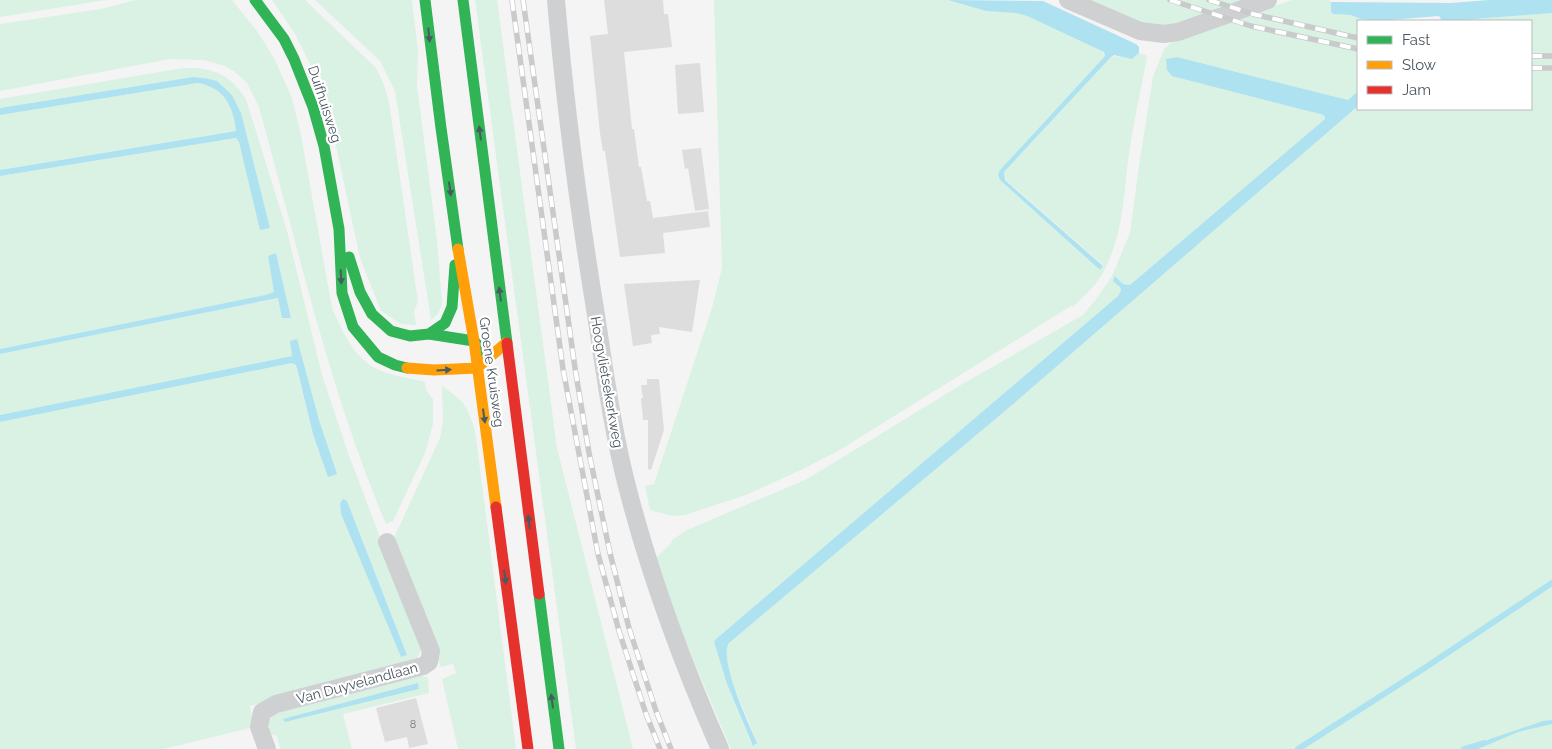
<svg xmlns="http://www.w3.org/2000/svg" width="1552" height="749" viewBox="0 0 1552 749" font-family="Raleway,sans-serif">
<style>
.green{fill:#d9f2e3;fill-rule:evenodd}
.water{fill:#aee2f0}
.lines{fill:none;stroke-linecap:round;stroke-linejoin:round}
.stream{stroke:#aee2f0;stroke-width:6}
.building{fill:#ddddde}
.street{stroke:#ced0d2;stroke-width:18}
.fast{stroke:#30b455;stroke-width:11}
.slow{stroke:#ff9f0a;stroke-width:11}
.jam{stroke:#e5322d;stroke-width:11}
.rail-casing{stroke:#c9cacc;stroke-width:5.5}
.rail{stroke:#fff;stroke-width:4;stroke-dasharray:11;stroke-linecap:butt}
.oneway{fill:#495b60}
.labels{text-anchor:middle;stroke-width:4.5;stroke-linejoin:round;paint-order:stroke}
.number-label{font-size:11px;fill:#707881}
.street-label{font-size:14px;fill:#4a5661;stroke:#fff}
</style>
<rect width="100%" height="100%" fill="#f4f4f4"/>
<path class="green" d="M0,0H106L0,17Z
M136,0H232L257,31L274,58L292,98L301,135L332,308C343,332 353,358 379,370C392,376 410,378 425,382L426,390L433,399V424L425,453L393,521L386,524C329,390 298,247 259,107L247,83L234,71L225,66L204,60L170,59L0,91V24L101,9Z
M272,0H305L376,68L384,85L389,102L418,302L414,311L416,325L401,324L381,311L360,258L332,127L316,76L294,32Z
M315,0H412L418,51L417,86L437,240L442,304L438,314L431,320L395,91L380,61Z
M475,0H497L557,448L633,749H576Z
M714,0H948L986,11L1016,13L1027,16L1102,51L1105,56L1000,170L998,177L1000,180L1100,270L1103,265L1005,179L1004,172L1111,57C1121,54 1130,63 1139,53L1146,55L1147,58C1140,92 1133,126 1128,160C1124,196 1122,236 1105,269C1098,284 1084,296 1073,307L1071,306L838,451L803,469L746,495L685,515L672,516L650,510L645,486L654,484L712,308L722,268Z
M1085,0H1246C1227,7 1201,20 1181,25C1148,32 1115,12 1085,0Z
M1292,0H1329L1331,2V12L1333,14L1351,15L1361,19L1377,21H1358V91L1348,100L1177,57L1166,59L1167,70L1324,115L1325,119L1130,285L1123,284L1116,276L1121,291L1118,296L716,639L714,642L727,684L752,745H756C753,721 716,663 729,643L1012,405L1358,106V109H1531V21H1458L1462,20L1552,13V749H731L689,650L657,568L656,558L672,542V540L687,530L807,479L964,383L1083,315L1097,298L1112,276L1130,233L1140,159L1153,77L1164,49L1171,43Z
M183,68C213,67 230,74 246,99L287,231L322,375L348,453L422,648L417,659L411,663L250,706L254,727L164,749H0V422L292,363L295,364L313,434L329,476L336,474L319,420L292,356L0,415V354L279,298L291,318L276,253L268,256L275,292L265,295L0,349V176L236,138L239,142L243,159L232,95L204,78L193,77L0,108V99ZM347,501L407,655L401,657L341,514L340,503Z
M198,83C227,88 232,105 236,131L0,170V115Z
M442,386C464,401 467,405 475,430L516,749H458L442,679L456,673L453,664L441,667L393,540L440,438L443,421Z
M416,674L428,678L429,693L343,714L352,749H280L277,736L269,733V721L273,714ZM418,684L419,689L284,722Z"/>
<path class="water" d="M948,0L1043,1L1136,44L1139,47V53L1132,59L1114,55L1111,57L1004,172L1005,180L1103,266L1100,270L1000,180L998,175L1000,170L1105,56L1104,52L1027,16L1016,13L986,11Z
M1489,0H1552V13L1462,20L1458,21H1439L1441,19L1439,16L1377,21L1361,19L1351,15L1333,14L1331,12V2L1451,3Z
M1177,57L1348,100L1358,91V106L1012,405L729,643C718,659 749,724 757,743L753,746L727,684L714,642L716,639L1118,296L1121,291L1120,287L1113,281L1115,276L1123,284L1130,285L1325,119L1324,115L1172,76L1167,70L1166,59Z
M193,77L204,78L217,81L232,95L241,113L270,228L260,230L239,142L236,138L0,176V170L236,131C233,106 225,88 198,83L0,115V108Z
M276,253L291,318H282L278,298L0,354V349L265,295L274,292L268,256Z
M297,339L319,420L337,474L328,477L313,434L296,365L292,363L0,422V415L292,356L290,341Z
M343,499L347,501L407,655L401,657L341,514L340,503Z
M418,683L419,689L285,722L283,719Z
M1552,720V724L1518,732L1478,749H1468L1490,739L1543,721Z"/>
<g class="lines">
<path class="stream" d="M1298,749L1423,669L1552,583
M1464,749L1484,743"/>
</g>
<path class="building" d="M604,0H663L664,14H668L672,47L624,52L632,129H634L639,167H641L647,201H650L653,218L708,211L710,227L663,233L665,253L620,257L605,151H603L600,133L590,36L608,34Z
M700,63L704,112L678,114L675,65Z
M701,148L709,209L695,211L688,168L685,169L682,150Z
M700,280L692,332L659,327L660,334L651,335L652,343L633,346L624,284Z
M647,379H659L664,430L651,470L648,469V420H643L641,398H643L641,385H647Z
M416,698L428,744L409,748L407,737L385,742L376,708Z"/>
<g class="lines">
<path class="street" d="M556,0C565,105 579,211 596,315C605,374 613,433 628,490C651,579 683,665 720,749
M1068,0L1140,31L1164,34L1178,32L1268,0
M267,749L259,727L262,712L276,704L423,666L429,662L431,651L387,542"/>
<path class="fast" d="M255,0L284,39L294,59L313,107L324,146L339,229L342,293L353,327L378,357L395,365L407,368
M425,0L441,128L458,249
M463,0L507,343
M349,257L360,292L372,314L391,331L410,336L429,334L474,341L487,355
M429,334L445,323L452,307L455,265
M539,594L559,749"/>
<path class="slow" d="M458,249L474,341L496,507
M407,368L434,370L477,368L506,343"/>
<path class="jam" d="M507,343L539,594
M496,507L528,749"/>
<defs>
<path id="rail" d="M512,0L563,369L598,554L619,631L646,714L660,749
M523,0L575,368L589,453L610,553L629,628L656,711L671,749
M1170,0L1251,26L1358,49
M1209,0L1253,14L1358,38
M1531,56H1552
M1531,68H1552"/>
</defs>
<use href="#rail" class="rail-casing"/>
<use href="#rail" class="rail"/>
</g>
<defs><path id="oneway-solid" d="M-6-.8H1V-3.2L6.5 0L1 3.2V.8H-6Z" transform="scale(1.25)"/></defs>
<g class="oneway">
<use href="#oneway-solid" transform="translate(429 35) rotate(84)"/>
<use href="#oneway-solid" transform="translate(480 133) rotate(-97)"/>
<use href="#oneway-solid" transform="translate(450 189) rotate(82)"/>
<use href="#oneway-solid" transform="translate(341 277) rotate(87)"/>
<use href="#oneway-solid" transform="translate(500 294) rotate(-97)"/>
<use href="#oneway-solid" transform="translate(444 370) rotate(-3)"/>
<use href="#oneway-solid" transform="translate(484 416) rotate(82)"/>
<use href="#oneway-solid" transform="translate(529 522) rotate(-97)"/>
<use href="#oneway-solid" transform="translate(505 577) rotate(82)"/>
<use href="#oneway-solid" transform="translate(552 701) rotate(-98)"/>
</g>
<g class="labels">
<g class="number-label">
<text x="413" y="728">8</text>
</g>
<g class="street-label">
<text transform="translate(325 104) rotate(72)" y="5">Duifhuisweg</text>
<text transform="translate(492 372) rotate(82)" y="5">Groene Kruisweg</text>
<text transform="translate(607 382) rotate(80)" y="5">Hoogvlietsekerkweg</text>
<text transform="translate(357 683) rotate(-15)" y="5">Van Duyvelandlaan</text>
</g>
</g>
<rect x="1357" y="20" width="175" height="90" fill="#ffffff" stroke="#b7bbc0"/>
<rect x="1367" y="36" width="25" height="8" fill="#30b455" stroke="#b7bbc0"/>
<text x="1402" y="45" font-size="15" fill="#4a5661">Fast</text>
<rect x="1367" y="61" width="25" height="8" fill="#ff9f0a" stroke="#b7bbc0"/>
<text x="1402" y="70" font-size="15" fill="#4a5661">Slow</text>
<rect x="1367" y="86" width="25" height="8" fill="#e5322d" stroke="#b7bbc0"/>
<text x="1402" y="95" font-size="15" fill="#4a5661">Jam</text>
</svg>
